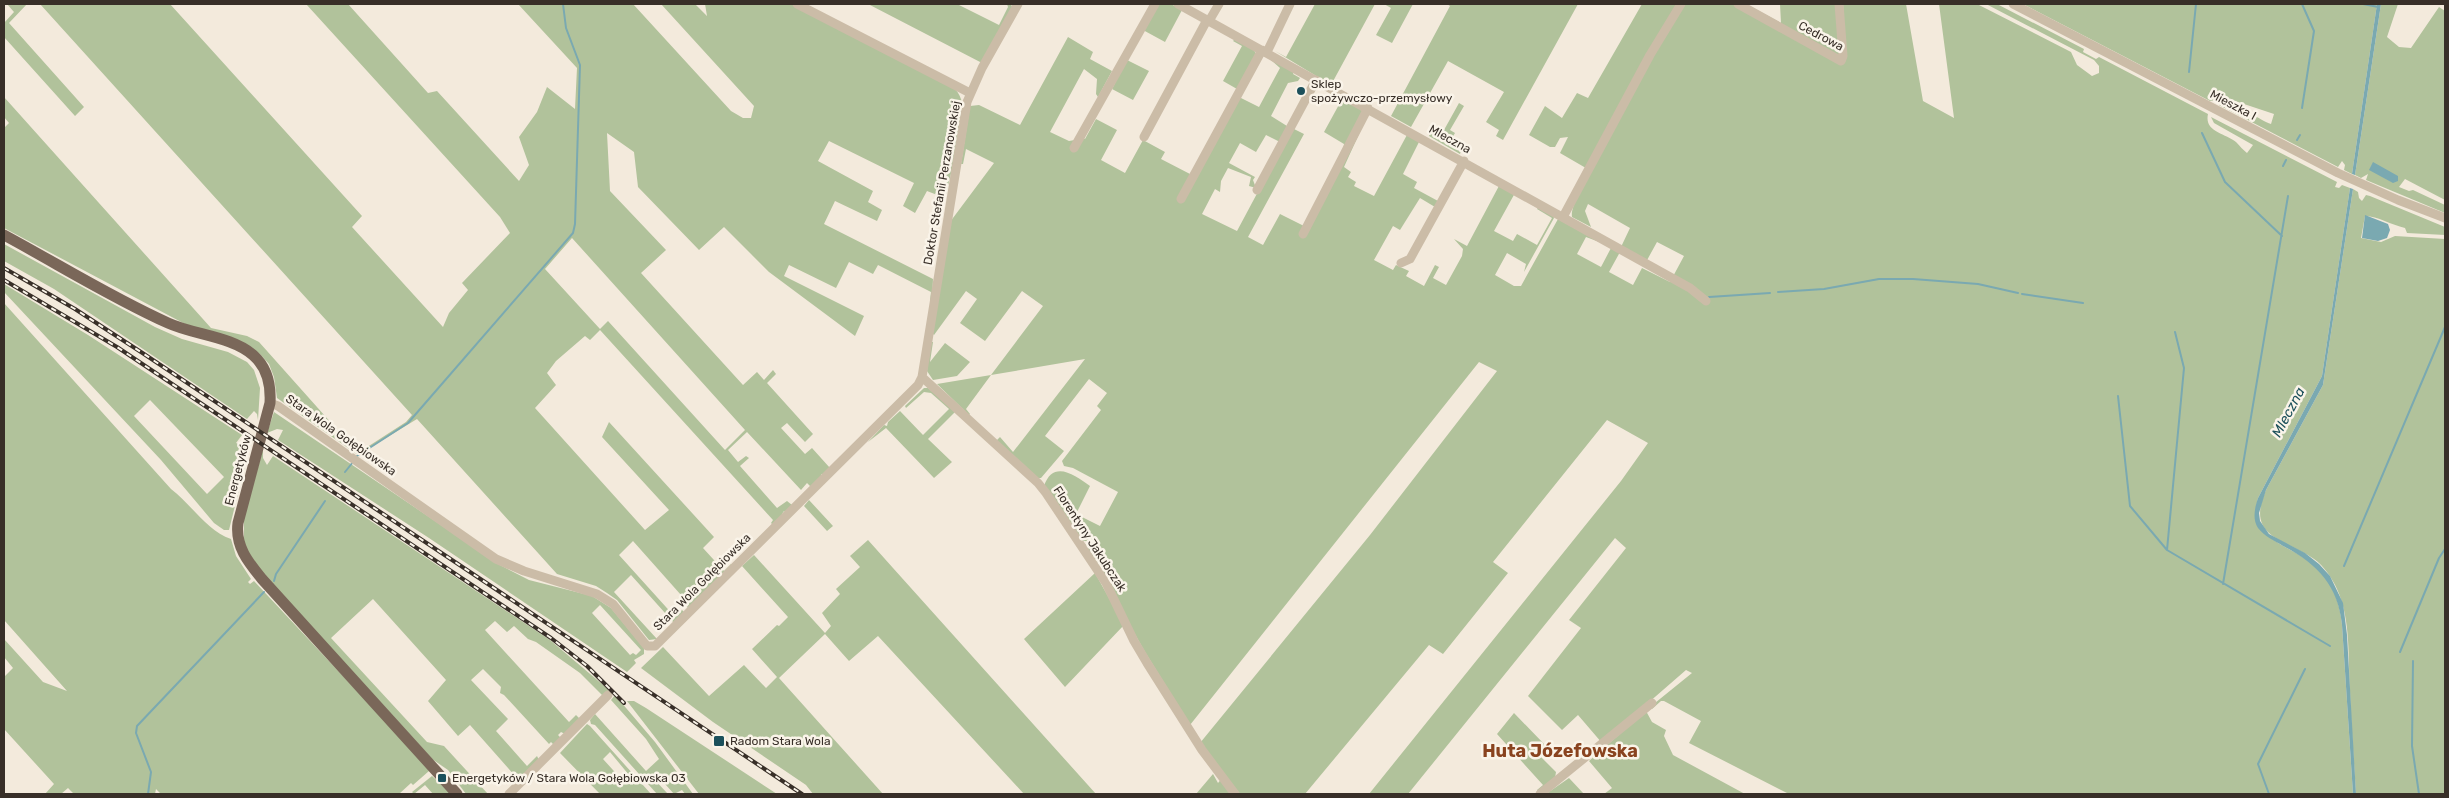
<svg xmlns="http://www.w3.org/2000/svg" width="2449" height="798" viewBox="0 0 2449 798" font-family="Rubik,sans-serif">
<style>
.green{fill:#b1c29b;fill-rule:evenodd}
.water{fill:#7aa9b1}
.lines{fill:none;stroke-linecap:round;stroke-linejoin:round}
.stream{stroke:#7aa9b1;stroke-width:2}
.minor{stroke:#cbbca7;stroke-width:9}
.major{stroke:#7a6759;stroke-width:11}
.rail-casing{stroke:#382f28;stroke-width:4}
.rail{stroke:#faf4e9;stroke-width:2;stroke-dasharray:5.5;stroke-linecap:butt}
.poi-dot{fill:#1c505b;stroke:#faf4e9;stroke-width:2}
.labels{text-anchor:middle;stroke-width:5;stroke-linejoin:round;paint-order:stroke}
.street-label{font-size:12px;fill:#382f28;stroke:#faf4e9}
.poi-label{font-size:12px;fill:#382f28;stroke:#faf4e9;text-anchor:start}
.water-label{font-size:14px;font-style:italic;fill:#1c505b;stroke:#faf4e9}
.district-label{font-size:18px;font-weight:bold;fill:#89431f;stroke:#faf4e9}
</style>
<rect width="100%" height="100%" fill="#f3eadc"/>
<path class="green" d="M7,4H27L9,23L84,107L75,116L4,37V23L14,12Z
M40,4H170L362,216L352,227L443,327L449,313L468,290L462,283L510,233L500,217L306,4H348L428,93L437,91L519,181L529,165L519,137L537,112L547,87L575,109L577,68L518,4H633L731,111L743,118H751L754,106L661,4H695L707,16L705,4H793L955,89C959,93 961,98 962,103C963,127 951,174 945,198L927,191L915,213L903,206L914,183L829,141L818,161L873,191L868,202L882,210L877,221L835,201L824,224L933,279L932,301H930L931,292L878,265L873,274L849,262L836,288L789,265L784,276L864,316L855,336L769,272L724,227L699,250L638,187L634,152L607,133L610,191L666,250L641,273L743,385L757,372L764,380L773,370L776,374L767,383L813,434L805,442L787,423L781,428L805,454L812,448L830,468L823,475L821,474V477L811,487L807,483L801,490L747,432L728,450L738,462L746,456L749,458L740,466L777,508L787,501L792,505L786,512L784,511L782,514L783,515L773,525L771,523L773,520L600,330L590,340L585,336L556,361L547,373L556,385L535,408L645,530L669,510L602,437L609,422L714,537L703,548L724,571L731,564L733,566L689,609L687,607L689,604L633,541L619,555L675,617L682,610L685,613L674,623L631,575L614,592L657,639L649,640L617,600L607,593L596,586L557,574L417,419L358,455L277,398L274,377L269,364L260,354L185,324L4,228V128L9,123L4,117V97L211,328L247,336L259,342L358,453L406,422L412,415ZM572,238L745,430L725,450L608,321L600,329L545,269Z
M868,4H957L999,25L1008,7L1007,4H1011L1012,7L982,63Z
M1159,4H1171L1182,10L1165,42L1143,30Z
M1315,4H1375L1331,85L1275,51L1286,57Z
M1384,4H1413L1392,43L1376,35L1391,8Z
M1447,4H1578L1503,140L1496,136L1499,130L1486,122L1504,92L1448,61L1411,127L1391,116L1450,6Z
M1642,4H1746L1781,23L1780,4H1836L1844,63L1846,60L1843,4H1906L1923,101L1954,118L1939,4H1977L2071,52L2077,65L2092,76L2099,73V66L2094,60L1986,4H1997L2084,49L2083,52L2096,59L2099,57L2208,114C2204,132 2225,133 2236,142C2240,146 2243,150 2247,153L2253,145L2214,123L2211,117L2337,182L2335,187L2339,188L2342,185L2350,188L2322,376L2258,498C2247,541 2292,544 2316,567C2333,583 2340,603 2342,625L2353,794H1789L1689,743L1701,721L1664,701H1661L1652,709L1650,707L1692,673L1686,670L1602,743L1578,715L1562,730L1528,696L1581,628L1569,620L1626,548L1615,538L1408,794H1369L1621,481L1648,443L1607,420L1493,562L1508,573L1443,654L1429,645L1305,794H1240L1237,790L1233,794H1196L1213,774L1218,783L1224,776L1200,743L1370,535L1497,371L1479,362L1190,725L1145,652L1085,546L1087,541H1081L1044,486C1053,459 1075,475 1090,486L1076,514L1100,526L1118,492L1073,468L1064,466L1062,461L1101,410L1097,406L1107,393L1089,379L1045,436L1064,451L1041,478H1038L996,441L1000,437L1013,452L1085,359L991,375L966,409L970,414L969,415L937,384L991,375L1043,306L1022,291L985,341L960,323L977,299L966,291L934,335L932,333L950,222L994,163L966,149L963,164H961L970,106L979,105L1020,125L1068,37L1093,52L1090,59L1112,71L1098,97L1096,94L1097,79L1084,69L1050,132L1069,141L1075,140L1078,135L1085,139L1096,119L1117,130L1101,160L1125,173L1143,140L1165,152L1161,159L1190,174L1239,97L1259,107L1280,68L1271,60L1294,71L1293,74L1300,78L1298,81L1288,83L1271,116L1287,126L1280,142L1266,135L1256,152L1240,143L1229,163L1255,177L1253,180L1256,188L1249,186L1251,177L1228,168L1221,181L1220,192L1215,189L1202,214L1237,231L1292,128L1304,134L1248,237L1263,245L1280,214L1304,226L1343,154L1344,144L1324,132L1341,101L1330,94L1333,93L1368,114L1344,167L1351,172L1348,177L1356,182L1354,186L1374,196L1408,133L1420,140L1403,174L1417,182L1414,188L1438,201L1435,207L1420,198L1400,230L1393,226L1374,260L1393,270L1396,265L1409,271L1406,276L1424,286L1435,265L1439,267L1433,278L1446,285L1462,256L1463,249L1454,239L1467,246L1500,184L1515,193L1494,231L1513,241L1517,234L1537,245L1552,218L1537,209L1539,206L1553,215L1554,218L1524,272L1526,264L1507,253L1495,275L1514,286H1521L1558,219L1602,243L1586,237L1577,254L1601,267L1611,248L1620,252L1609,272L1633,285L1642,268L1670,282L1684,256L1657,242L1646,262L1621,247L1630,228L1588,204L1585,211L1591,227L1572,217C1570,207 1585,182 1591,171L1560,153L1568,137L1560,138L1555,147H1550L1529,135L1545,106L1562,118L1577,93L1588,98Z
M2023,4H2377L2352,174L2344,170L2345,165L2342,161L2338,167L2219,105C2231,98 2259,120 2271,124L2274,114L2226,98L2210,101Z
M2381,4H2398L2387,37L2399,47L2411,48L2439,7L2445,11V200L2405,179L2399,187L2409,191L2413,190L2445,205V213L2366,180L2368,174L2361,178L2355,175Z
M1235,39L1254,50L1256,54L1237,89L1223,81L1242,46L1233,41Z
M1127,60L1149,71L1133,100L1112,89Z
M1459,103L1464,106L1450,130L1455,133L1449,143L1461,151L1460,154L1429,136L1434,125L1444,130Z
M2353,189L2358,192L2359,198L2362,201L2366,195L2370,196L2445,227V235L2407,233L2405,228C2391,225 2378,216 2365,216L2361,238L2381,242L2395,236L2445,239V794H2356C2354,760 2351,726 2350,691C2348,659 2351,619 2337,589C2332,578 2324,566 2314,559C2284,538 2245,538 2266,490L2323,385Z
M4,244L155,327L182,339L228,352L247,362L254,370L260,388L258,420L257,414L254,411L247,419L54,289L4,261Z
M4,284L88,335L242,435L236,443L246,447L251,441L229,530H224L214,523L161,460L4,292ZM150,400L224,477L207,494L134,416Z
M4,303L171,489C192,505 207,531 231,539L236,556L251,579L248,582L250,584L254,581L428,767L429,771L413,785L411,783L399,794H161L156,789L155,794H74L68,788L61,794H45L54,784L4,729V677L13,668L4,657V639L43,682L67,691L4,620Z
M930,342H933L930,362L945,343L970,362L957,376L933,380L927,371Z
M924,388H928L956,411L928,439L952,462L934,478L886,428L868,442L884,425L887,426L888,422L900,411L923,435L949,409L931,393L924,392L906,408L905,406Z
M274,412L500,565L529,580L592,596L611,608L644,648V654L634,660L636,663L627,672L429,538L278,440L283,430L277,429L267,433ZM600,605L641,650L636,655L633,653L630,655L592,613Z
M263,449V458L267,465L273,456L550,640L609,690L603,696L580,673L536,642L528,639L514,626L507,632L495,621L485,630L569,722L576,715L580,719L565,734L561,732L558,735L561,738L554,745L551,742L549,744L504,695L500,693L501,687L483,669L471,680L508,719L496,731L527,766L537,756L539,760L521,778L516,777L470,725L458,736L428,701L446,680L373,599L331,638L427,742L444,746L488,794H466L448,770L432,759L253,563L244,546V518Z
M809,500L833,526L827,531L804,506Z
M868,540L893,568L1096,794H1024L878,636L849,661L825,634L779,678L883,794H813L806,785L713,722L641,668L663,647L709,696L744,665L766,688L777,677L752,649L777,625L779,626L788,617L742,566L754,555L825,633L831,626L822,613L840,594L836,589L860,567L850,556Z
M1095,573L1124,625L1065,687L1024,639Z
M615,695L655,742L693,794H685L682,790L674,794L657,775L653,778L668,794H657L595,725L591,724L590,720L595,714L646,771L659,759L646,739L611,700Z
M627,701H634L646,708L777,794H699Z
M1646,711L1652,722L1666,730L1664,736L1673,755L1745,794H1604L1612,788L1589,761Z
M1514,713L1546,746L1537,753L1556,772L1555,778L1538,792L1537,790L1543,785L1497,734Z
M587,724L590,726L651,794H600L560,753ZM610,752L629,775L623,781L603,759Z
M432,776L452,794H433L425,785L414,794L412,792Z
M1569,778L1584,794H1546Z"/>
<path class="water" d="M2377,4H2381L2355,175L2352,174Z
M2373,162L2398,176V181L2393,183L2369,170Z
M2350,188L2353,189L2323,385L2266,490L2259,513L2260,521L2269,534L2305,553L2319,564L2330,576L2343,603L2347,635L2356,794H2353L2342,625C2338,585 2317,564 2283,546C2275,541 2264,536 2258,528C2252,519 2255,507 2258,498L2322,376Z
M2365,215L2388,224L2390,230L2387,238L2378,241L2362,238Z"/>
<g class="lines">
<path class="stream" d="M2302,4L2314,31L2302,108
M2363,4L2378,7
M2189,72L2196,4
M2202,133L2225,182L2282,236
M2297,140L2300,135
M2283,166L2286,160
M1778,292L1824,289L1879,279H1913L1978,284L2018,293
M2022,294L2083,303
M1709,297L1770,293
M2118,396L2130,506L2167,550L2330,646
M357,456L408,423L573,233L575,224L580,65L566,28L563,4
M345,472L353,462
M2167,550L2184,368L2175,332
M2344,566L2445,327
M274,581L276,574L325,501
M2223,584L2288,196
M2400,652L2439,558L2445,549
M2413,661L2412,746L2419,794
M148,794L151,772L136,733L137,726L264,592
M2269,794L2258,764L2305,669"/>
<path class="minor" d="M797,4L970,93
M1178,4L1690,288L1706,301
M1738,4L1841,61L1843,56L1839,4
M2013,4L2338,173L2398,200L2445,218
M1209,21L1219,4
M1267,52L1290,4
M1144,137L1207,20
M1074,148L1155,4
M1257,190L1316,80
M1181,199L1262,50
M1563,217L1650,55L1681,4
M1303,234L1368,108
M1401,263L1410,259L1464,161
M922,377L1038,483L1046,493L1106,583L1134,641L1147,663L1202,750L1235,794
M270,403L278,406L496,559L524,571L597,594L613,604L647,646H655L918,385L922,377L967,102L982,68L1018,4
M509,794L608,695
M1540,794L1652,703"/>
<path class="major" d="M4,235C58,264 112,298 168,323C194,335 231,336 253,355C268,368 271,385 270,403L238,523C235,546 248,562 262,579L457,794"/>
<defs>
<path id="rail" d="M4,268L75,309L144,354L802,794
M4,280L117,347L551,638L587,666L624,703"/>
</defs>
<use href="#rail" class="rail-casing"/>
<use href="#rail" class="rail"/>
</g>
<g class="poi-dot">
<circle cx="1301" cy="91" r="5"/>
<rect x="713" y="735" width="12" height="12" rx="2.5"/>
<rect x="437" y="773" width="10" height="10" rx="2.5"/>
</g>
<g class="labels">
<g class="street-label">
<text transform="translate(1821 36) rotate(28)" y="4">Cedrowa</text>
<text transform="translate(2233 105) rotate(28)" y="4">Mieszka I</text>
<text transform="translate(1450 139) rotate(29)" y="4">Mleczna</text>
<text transform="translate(942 183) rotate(-80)" y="4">Doktor Stefanii Perzanowskiej</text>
<text transform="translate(341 435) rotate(35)" y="4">Stara Wola Gołębiowska</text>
<text transform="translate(238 470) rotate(-75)" y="4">Energetyków</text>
<text transform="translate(1090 539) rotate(57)" y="4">Florentyny Jakubczak</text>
<text transform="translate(702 582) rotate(-45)" y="4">Stara Wola Gołębiowska</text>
</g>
<g class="poi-label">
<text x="1311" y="88">Sklep<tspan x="1311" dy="14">spożywczo-przemysłowy</tspan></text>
<text x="730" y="745">Radom Stara Wola</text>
<text x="452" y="782">Energetyków / Stara Wola Gołębiowska 03</text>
</g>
<g class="water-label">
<text transform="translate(2288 412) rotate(-62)" y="5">Mleczna</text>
</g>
<g class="district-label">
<text x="1560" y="757">Huta Józefowska</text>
</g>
</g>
<rect width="2449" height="798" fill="none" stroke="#382f28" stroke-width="10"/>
</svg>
